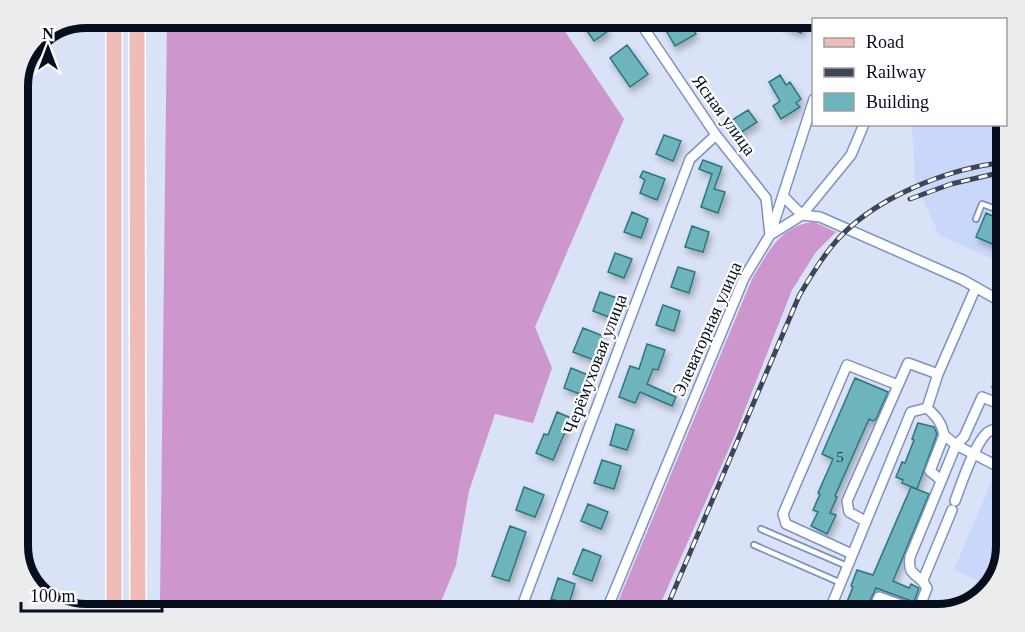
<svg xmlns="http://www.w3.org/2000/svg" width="1025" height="632" viewBox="0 0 1025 632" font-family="Georgia,serif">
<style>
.built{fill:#c9d8fa}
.forest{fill:#cd97ce}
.building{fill:#6db4bd;stroke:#2d767f;stroke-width:1.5;filter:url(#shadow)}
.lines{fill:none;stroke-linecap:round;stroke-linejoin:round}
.lane-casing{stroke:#7e92c0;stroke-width:8}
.street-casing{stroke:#7e92c0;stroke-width:12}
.primary-casing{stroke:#fff;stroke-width:18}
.lane{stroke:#fff;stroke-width:4.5}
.street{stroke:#fff;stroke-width:9}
.primary{stroke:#efbcb8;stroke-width:15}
.rail-casing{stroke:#3e4557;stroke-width:5}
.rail{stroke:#fff;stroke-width:3;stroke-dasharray:9;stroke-linecap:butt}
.labels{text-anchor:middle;stroke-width:4.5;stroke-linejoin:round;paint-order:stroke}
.number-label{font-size:15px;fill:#203846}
.street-label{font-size:18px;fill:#070e1e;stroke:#fff}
.rim{fill:none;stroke:#070e1e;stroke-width:8}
</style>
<defs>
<filter id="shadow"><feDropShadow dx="2.5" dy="4.5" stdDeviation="3" flood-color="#0004"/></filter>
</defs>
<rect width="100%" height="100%" fill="#d9e2f6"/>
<path class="built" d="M1006,77L1007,82V265L939,235L915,181L912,125L1006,124Z
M1007,444V546L998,580L992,586L954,570Z"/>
<path class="forest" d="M167,18H556L624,119L535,327L552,368L533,423L495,414L469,491L456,565L436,614H175L160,604Z
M814,222L836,232L816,252L792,290L735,435L656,614H613L752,279C768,253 780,225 814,222Z"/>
<path class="building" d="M593,18H599L608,31L594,41L583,25Z
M676,18H687L696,34L675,46L663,25Z
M788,18H808L801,33L784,26Z
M627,45L648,74L630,87L610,58Z
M780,75L786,85L790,82L801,99L796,103L800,107L781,119L773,106L780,101L769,82Z
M748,110L757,122L737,135L729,122Z
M664,135L681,141L673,161L656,154Z
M703,160L722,167L714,189L725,192L718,213L701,207L712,174L699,169Z
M643,171L665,179L657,200L640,193L645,180L640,177Z
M632,212L648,219L641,238L624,232Z
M986,213L1007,222V250L976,237Z
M692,226L709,232L703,252L685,247Z
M615,253L632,259L624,278L608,272Z
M678,267L695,272L689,293L671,287Z
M600,292L617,298L609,317L593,311Z
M663,305L680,311L674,331L656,325Z
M583,328L603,336L594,360L573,352Z
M647,344L665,350L658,370L653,369L647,384L676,397L672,406L640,392L635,403L619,397L630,366L639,369Z
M571,368L588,375L580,394L564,388Z
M999,370L1007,374V394L992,387Z
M855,378L888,392L876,419L873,421L869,419L835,496L837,497L830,513L836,515L827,534L811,526L818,512L813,510L820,494L818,493L833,459L822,454Z
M557,412L571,418L553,460L536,453L544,434L548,435Z
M918,423L934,427L937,434L917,489L902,483L903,480L896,477L902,462L905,463L914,440L912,439Z
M616,424L634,430L627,450L610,445Z
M602,460L621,466L614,489L594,483Z
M524,487L544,495L535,517L516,510Z
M911,487L929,494L893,581L909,588L911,584L919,588L914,602L876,588L864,614H842L853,587L851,586L857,570L873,575Z
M1007,493V525L996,521Z
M588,504L608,512L601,529L581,521Z
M510,526L526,532L509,581L492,576Z
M583,549L601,556L592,581L573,574Z
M558,578L575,584L569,604L551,599Z"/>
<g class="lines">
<defs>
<path id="lane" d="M1006,114L1007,115
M976,219L982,204L1007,213
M761,529L847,566
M754,545L841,583"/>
<path id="street" d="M637,18L716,135L766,198L770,235
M838,20L839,18
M898,20L899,18
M783,196L802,215L851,155L864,124
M771,232L814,99
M927,408L938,374L976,287
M941,480L930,471L944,435
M955,501C961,485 975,442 988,432C994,428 1001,429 1007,430
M865,521L849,512L847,501L908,363L938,374
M852,554L786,524L783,514L847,365L898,385
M923,580L952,510
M519,614L690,159L716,135
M605,614L744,278L770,235L802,215L820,217L963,280L1007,305
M828,614L911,412L927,408C936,416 942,423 944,435L956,445L1007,471
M871,614L879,597L918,611L927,588C919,572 907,578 910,557L956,445L964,437L982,397L1007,407"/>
<path id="primary" d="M137,18L138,614
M114,614V18"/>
</defs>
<use href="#lane" class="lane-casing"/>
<use href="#street" class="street-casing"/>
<use href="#primary" class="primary-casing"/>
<use href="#lane" class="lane"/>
<use href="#street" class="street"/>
<use href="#primary" class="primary"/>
<defs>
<path id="rail" d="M910,199L951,184L1007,171
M664,614L799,296C809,279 819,262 832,246C870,199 947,168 1007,162"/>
</defs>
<use href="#rail" class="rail-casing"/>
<use href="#rail" class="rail"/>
</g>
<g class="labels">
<g class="number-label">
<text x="840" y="462">5</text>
</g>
<g class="street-label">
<text transform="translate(724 115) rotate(54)" y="6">Ясная улица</text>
<text transform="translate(707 329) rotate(-66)" y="6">Элеваторная улица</text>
<text transform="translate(595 364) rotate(-69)" y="6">Черёмуховая улица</text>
</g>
</g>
<path d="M0 0H1025V632H0ZM86 28H938A58 58 0 0 1 996 86V546A58 58 0 0 1 938 604H86A58 58 0 0 1 28 546V86A58 58 0 0 1 86 28Z" fill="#ebeced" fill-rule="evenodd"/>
<path class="rim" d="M86 28H938A58 58 0 0 1 996 86V546A58 58 0 0 1 938 604H86A58 58 0 0 1 28 546V86A58 58 0 0 1 86 28Z"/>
<rect x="812" y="18" width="195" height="108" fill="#ffffff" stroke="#9c9fa5" stroke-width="1.5"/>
<rect x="824" y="38" width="30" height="9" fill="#efbcb8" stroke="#9c9fa5" stroke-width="1.5"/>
<text x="866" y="48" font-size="18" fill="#070e1e">Road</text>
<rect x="824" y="68" width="30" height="9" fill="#3e4557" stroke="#9c9fa5" stroke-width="1.5"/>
<text x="866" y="78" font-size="18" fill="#070e1e">Railway</text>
<rect x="824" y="93" width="30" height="18" fill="#6db4bd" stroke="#9c9fa5" stroke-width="1.5"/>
<text x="866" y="108" font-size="18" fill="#070e1e">Building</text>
<g transform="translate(48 48)" stroke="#ffffff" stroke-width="4.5" paint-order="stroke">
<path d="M0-4.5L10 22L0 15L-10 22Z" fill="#070e1e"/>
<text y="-9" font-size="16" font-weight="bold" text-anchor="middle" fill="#070e1e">N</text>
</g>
<path d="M21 602v9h141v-9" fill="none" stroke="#070e1e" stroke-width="3"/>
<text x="30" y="602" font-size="18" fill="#070e1e" stroke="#ffffff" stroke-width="4.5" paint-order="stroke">100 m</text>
</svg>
